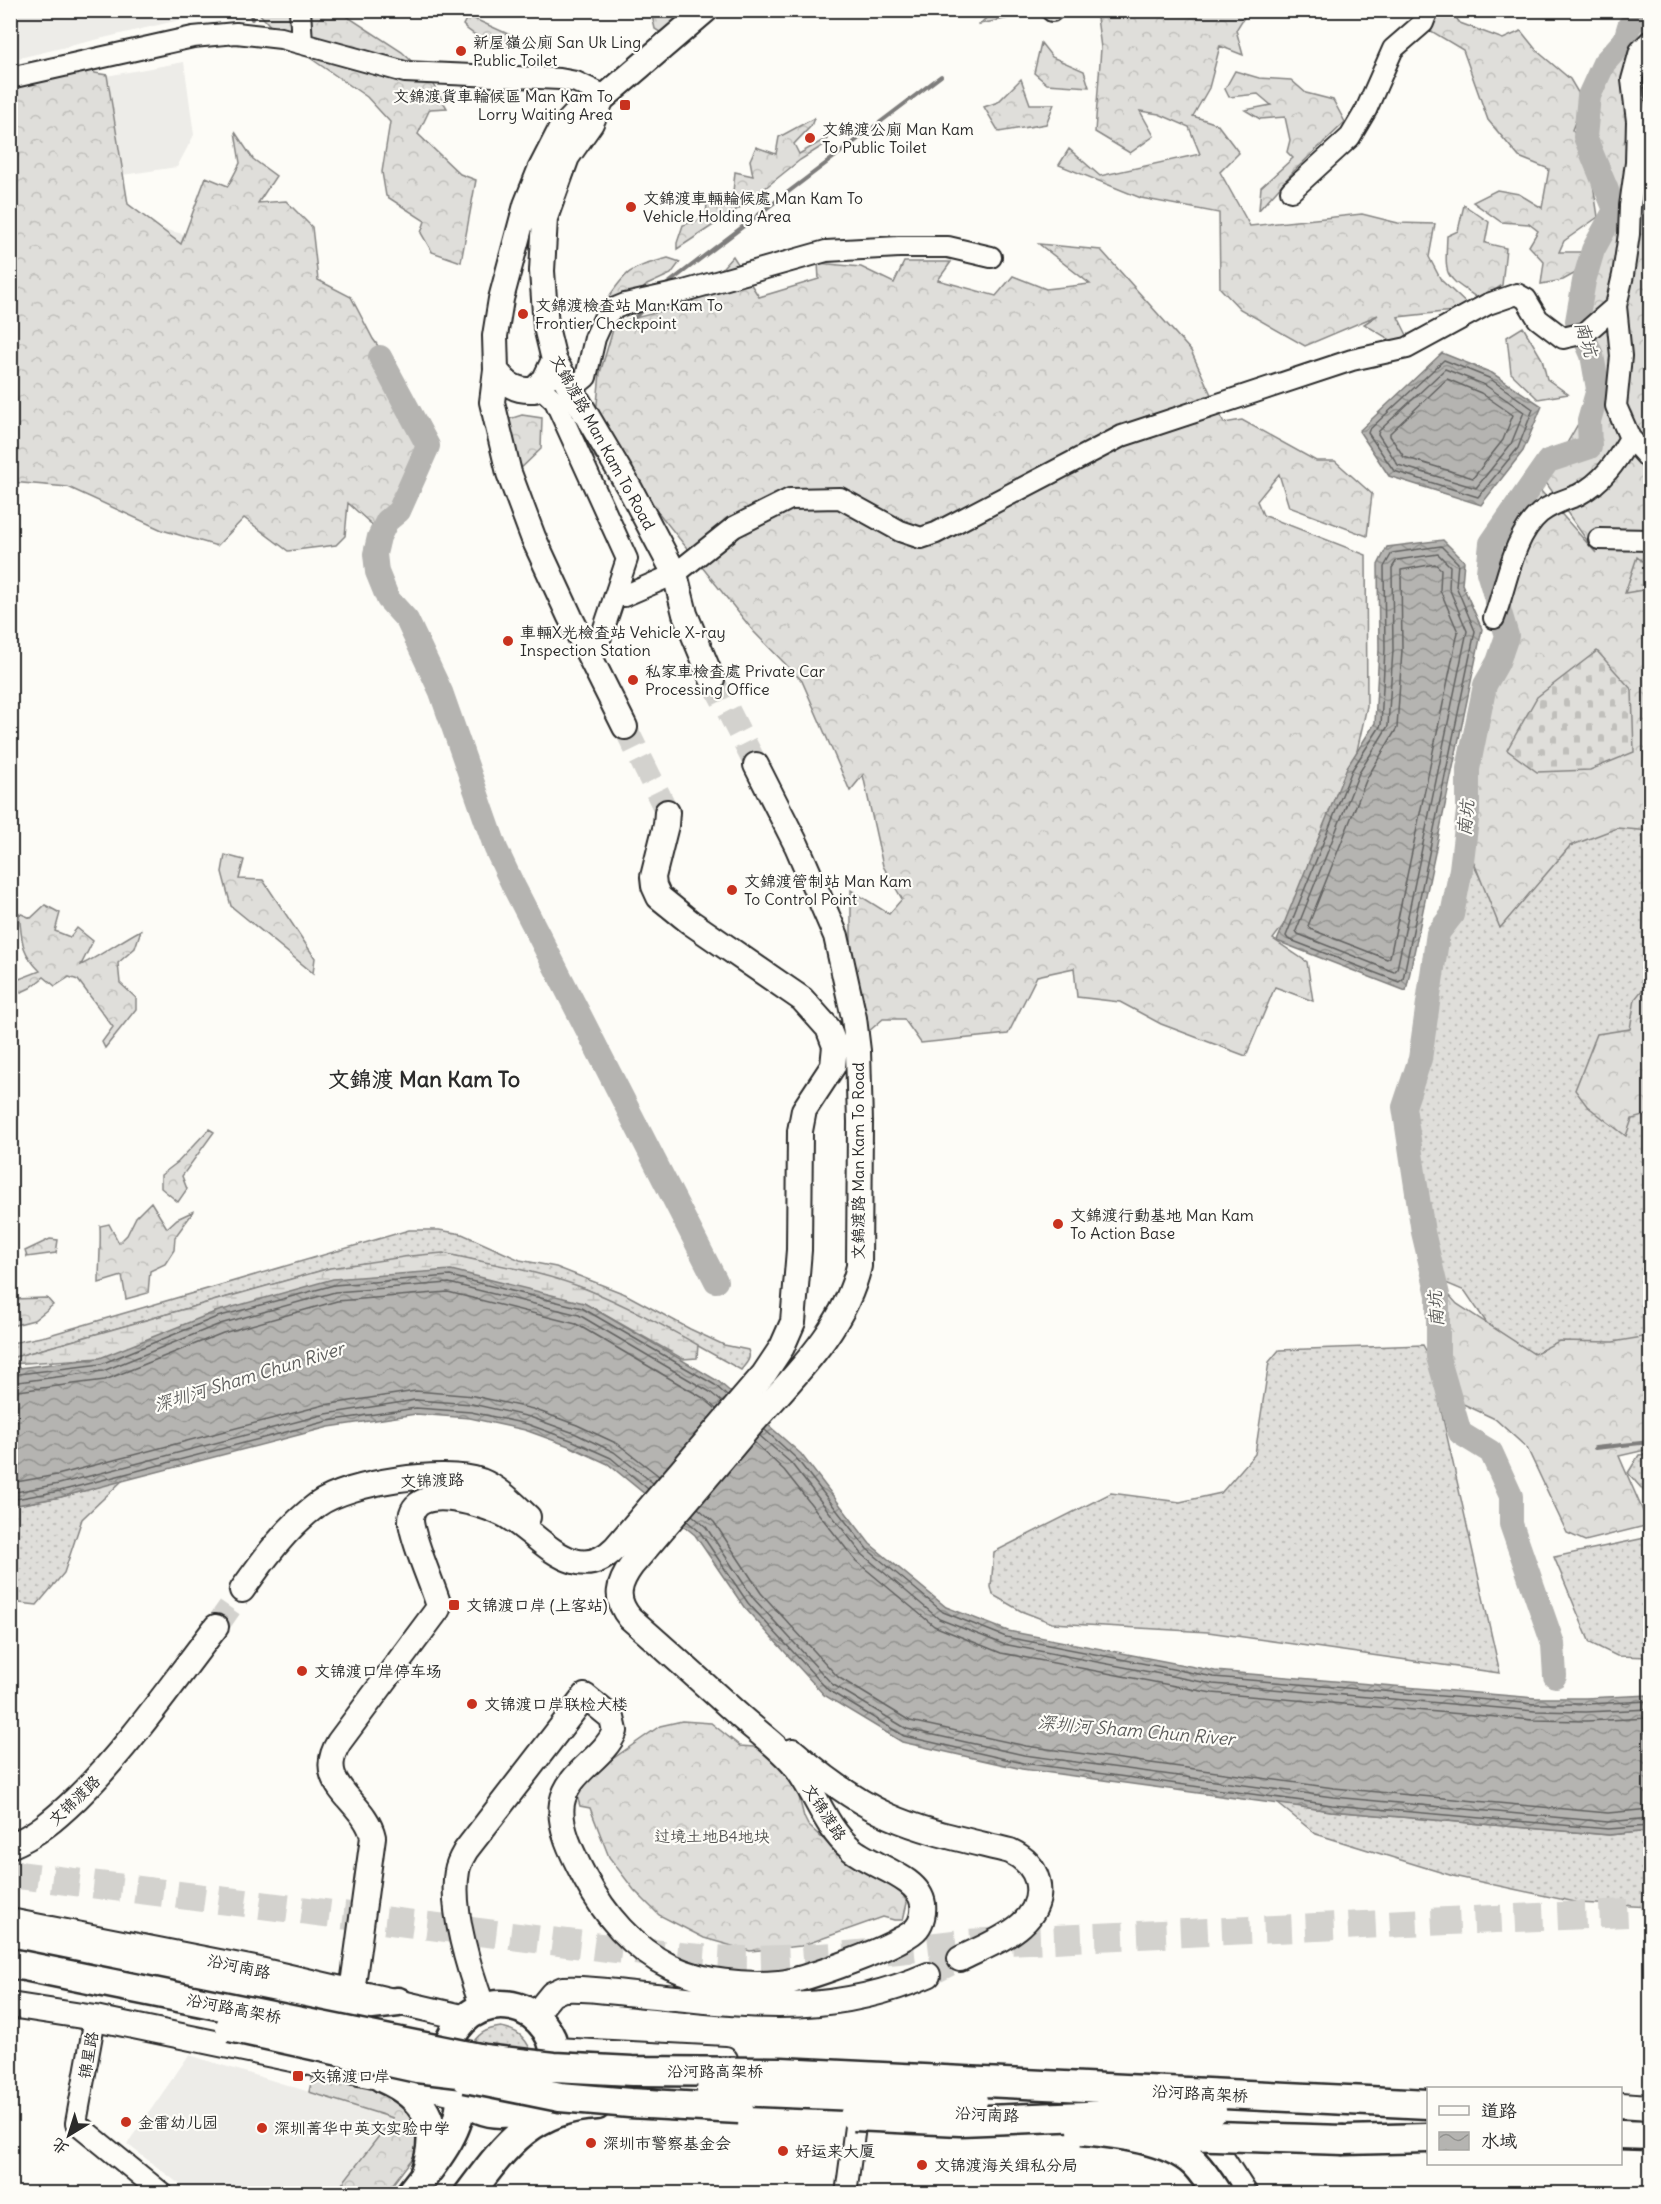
<svg xmlns="http://www.w3.org/2000/svg" width="1661" height="2204" viewBox="0 0 1661 2204" font-family="Delius,'LXGW WenKai TC',sans-serif">
<style>
.built{fill:#edece8}
.grass{fill:url(#grass-dots);stroke:#858482;stroke-width:1.5}
.forest{fill:url(#forest-crowns);stroke:#858482;stroke-width:1.5}
.wetland{fill:url(#wetland-marsh);stroke:#858482;stroke-width:1.5}
.cemetery{fill:url(#cemetery-stones);stroke:#858482;stroke-width:1.5}
.water{fill:url(#water-waves);stroke:#7e7d7b;stroke-width:1.5}
.lines{fill:none;stroke-linecap:round;stroke-linejoin:round}
.shore{stroke:#626261;stroke-width:1.5}
.stream{stroke:#7e7d7b;stroke-width:4}
.river{stroke:#b5b4b1;stroke-width:24}
.major-tunnel{stroke:#d3d2ce;stroke-width:24;stroke-dasharray:24 12;stroke-linecap:butt}
.highway-tunnel{stroke:#d3d2ce;stroke-width:28;stroke-dasharray:28 14;stroke-linecap:butt}
.minor-casing{stroke:#2b2b2b;stroke-width:24}
.major-casing{stroke:#2b2b2b;stroke-width:28}
.highway-casing{stroke:#2b2b2b;stroke-width:33}
.minor{stroke:#fdfcf7;stroke-width:20}
.major{stroke:#fdfcf7;stroke-width:24}
.highway{stroke:#fdfcf7;stroke-width:28}
.highway-bridge-casing{stroke:#2b2b2b;stroke-width:33;stroke-linecap:butt}
.highway-bridge{stroke:#fdfcf7;stroke-width:28}
.poi-dot{fill:#c8321e;stroke:#fdfcf7;stroke-width:2}
.labels{text-anchor:middle;stroke-width:4.5;stroke-linejoin:round;paint-order:stroke}
.poi-label{font-size:16px;fill:#2b2b2b;stroke:#fdfcf7;text-anchor:start}
.street-label{font-size:16px;fill:#2b2b2b;stroke:#fdfcf7}
.park-label{font-size:16px;fill:#585857;stroke:#fdfcf7}
.water-label{font-size:18px;font-style:italic;fill:#5b5b5a;stroke:#fdfcf7}
.district-label{font-size:22px;font-weight:bold;fill:#2b2b2b;stroke:#fdfcf7}
</style>
<defs>
<pattern id="grass-dots" width="8" height="8" patternUnits="userSpaceOnUse" patternTransform="scale(1.5)"><rect width="8" height="8" fill="#dfdeda"/><path d="M2 2h.1M6 6h.1" fill="none" stroke="#c0bfbb" stroke-width="1.8" stroke-linecap="round"/></pattern>
<pattern id="forest-crowns" width="20" height="18" patternUnits="userSpaceOnUse" patternTransform="scale(1.5)"><rect width="20" height="18" fill="#dfdeda"/><path d="M2 6a3 3 0 1 1 6 0M12 15a3 3 0 1 1 6 0" fill="none" stroke="#c0bfbb"/></pattern>
<pattern id="wetland-marsh" width="20" height="14" patternUnits="userSpaceOnUse" patternTransform="scale(1.5)"><rect width="20" height="14" fill="#dfdeda"/><path d="M1 5h8M5 5V1M11 12h8M15 12V8" fill="none" stroke="#c0bfbb"/></pattern>
<pattern id="cemetery-stones" width="16" height="16" patternUnits="userSpaceOnUse" patternTransform="scale(1.5)"><rect width="16" height="16" fill="#dfdeda"/><path d="M2 7V4a2 2 0 0 1 4 0v3zM10 15v-3a2 2 0 0 1 4 0v3z" fill="#c0bfbb"/></pattern>
<pattern id="water-waves" width="16" height="10" patternUnits="userSpaceOnUse" patternTransform="scale(1.5)"><rect width="16" height="10" fill="#b5b4b1"/><path d="M0 5q4-4 8 0t8 0" fill="none" stroke="#939390"/></pattern>
</defs>
<rect width="100%" height="100%" fill="#fdfcf7"/>
<filter id="ink" filterUnits="userSpaceOnUse"><feTurbulence type="fractalNoise" baseFrequency=".0167" numOctaves="2"/><feDisplacementMap in="SourceGraphic" scale="12" xChannelSelector="R" yChannelSelector="G"/><feConvolveMatrix kernelMatrix="1 2 1 2 8 2 1 2 1" color-interpolation-filters="sRGB"/></filter>
<g filter="url(#ink)">
<path class="built" d="M252,10L254,14L224,13L196,16L11,60L13,29L11,26V11Z
M184,62L194,135L177,167L109,177L119,218L215,242L221,290L11,154L84,80Z
M189,2055L394,2118L335,2193H191L127,2144Z"/>
<path class="grass" d="M1634,548L1650,556V609L1623,600Z
M1606,820L1650,823V1366L1534,1370L1505,1350L1465,1291L1434,1278L1404,1107L1416,1070L1438,933L1452,915L1464,846L1503,923L1553,856Z
M409,1230H439L462,1234L520,1260L556,1267L625,1294L690,1329L724,1345L748,1350C752,1359 746,1363 741,1370L657,1323L586,1289L533,1273L446,1254L327,1269L11,1358V1343L46,1336Z
M1423,1345L1429,1356L1500,1673L1208,1632L1052,1623L1021,1611L993,1595L991,1587L994,1552L1111,1493L1180,1502L1221,1493L1255,1454L1269,1362L1279,1350Z
M1650,1454V1498L1628,1473L1639,1455Z
M123,1480L82,1519L64,1573L37,1605L11,1602V1506L61,1497Z
M1650,1537V1657L1617,1656L1590,1643L1554,1557Z
M1277,1803L1331,1811L1609,1835L1650,1831V1907L1579,1903L1453,1876L1316,1834Z
M501,2027C517,2030 525,2037 531,2051L469,2049C477,2034 485,2029 501,2027Z"/>
<path class="forest" d="M1437,10L1451,11L1460,23L1503,39L1521,31L1537,51L1570,79L1583,101L1572,130L1588,151L1598,217L1564,241L1559,252H1582L1581,270L1563,280L1541,284L1544,262L1529,246L1538,231L1529,224L1501,222L1473,202L1497,190L1519,194L1542,208L1549,169L1519,157L1488,120L1463,50L1431,31Z
M257,11H339L402,52L429,78L447,108L430,109L418,134L460,174L476,180L461,262L432,252L421,233L425,221L386,196L382,172L390,122L367,97L281,38Z
M651,11H699L668,37L655,29Z
M993,11V10L1030,11L1024,15L980,24Z
M1084,11H1248L1236,30L1243,55L1220,46L1209,88L1193,116L1217,124L1239,153L1220,172L1250,226L1362,214L1398,223L1435,224L1429,257L1441,280L1472,309L1398,317L1409,339L1397,344L1364,324L1378,315L1305,346L1240,309L1220,288L1219,213L1141,198L1059,165L1069,149L1100,176L1200,154L1189,127L1159,114L1140,111L1154,136L1130,153L1095,132L1101,48L1097,18Z
M1645,11H1650V567L1637,557L1625,593L1649,589L1645,606L1650,608V831L1617,828L1570,846L1500,928L1465,840L1473,747L1507,636L1488,572L1490,556L1533,482L1596,553L1539,473L1559,457L1598,389L1585,296L1620,203L1586,126L1604,63Z
M468,16L519,39L516,47C501,48 473,37 463,25Z
M1041,43L1052,57L1084,71L1089,87L1047,84L1034,73Z
M79,62L95,73L107,75L128,204L181,244L206,177L228,186L240,163L235,132L253,159L276,176L258,203L286,201L312,227L318,280L351,297L373,339L408,387L413,414L428,426L434,442L405,506L379,531L348,503L345,536L336,545L288,551L244,518L217,546L162,530L68,487L11,482L10,128L16,117L11,110L10,83Z
M1235,71L1259,78L1291,80L1306,93L1333,100L1345,122L1293,172L1259,210L1261,187L1293,158L1287,152L1290,140L1285,117L1260,119L1245,110L1271,105L1258,94L1229,97L1225,89Z
M1021,79L1030,104H1054L1046,124L999,132L984,107L998,102Z
M814,118L811,126L794,144L799,154L827,138V143L800,160L744,205L677,249V243L683,225L706,218L707,202L733,192L735,172L753,176L750,160L756,147L776,154L779,137Z
M1464,205L1489,222L1485,243L1506,248L1502,285L1480,300C1444,274 1445,281 1447,236L1458,231Z
M1039,244L1101,250L1191,351L1224,423L1242,420L1316,461H1335L1372,494L1367,536L1289,507L1279,474L1257,501L1263,515L1366,555L1367,706L1350,782L1302,900L1273,939L1307,962L1313,1001L1275,987L1246,1056L1161,1024L1120,1002L1077,997L1074,968L1037,976L1008,1034L921,1043L904,1019H883L845,1052L851,955V890L889,914L902,899L883,866L863,775L850,791L802,681L754,632L658,512L592,455L600,373L615,323L690,304L733,256L759,297L819,279L818,263L861,267L894,283L904,262H951L938,280L996,296L1013,276L1046,289L1090,284Z
M668,258L680,262L671,274L647,285L614,317L606,301C629,267 630,269 668,258Z
M1523,327L1542,359L1547,379L1568,394L1538,399L1511,373L1507,337Z
M522,415L542,418L541,449L517,472L506,430L509,419Z
M225,855L244,860L239,879L263,880L315,958L313,973L231,906L222,872Z
M45,905L60,913L55,931L70,937L77,928L93,941L81,965C102,955 120,941 141,930L135,948L118,963L120,983L136,998V1009L105,1048L102,1042L113,1027L78,980L69,977L55,986L44,977L30,988L13,996L14,981L40,971C20,951 22,940 19,913L31,918Z
M1650,980V1114L1632,1119L1626,1136L1587,1106L1575,1090L1597,1034L1630,1029L1635,999Z
M209,1129L214,1132L182,1176L187,1189L178,1202L161,1188V1175L178,1162Z
M151,1202L167,1228L177,1219L194,1211L175,1237L174,1250L165,1264L150,1271L148,1293L126,1299L122,1276L99,1283C99,1264 101,1245 100,1226L109,1224L119,1243L127,1235L136,1217Z
M50,1239L58,1240L56,1253L27,1257L25,1251Z
M1442,1287L1457,1304L1534,1354L1559,1341L1613,1342L1648,1336L1650,1337V1449L1619,1456L1649,1525L1585,1541L1567,1533L1527,1448L1495,1419L1461,1403L1429,1293Z
M47,1298L53,1305L34,1320L11,1326V1299Z
M682,1721L711,1723L740,1746L768,1748L792,1769L804,1817L808,1825L836,1851L899,1886L907,1903L903,1920H894L883,1917L801,1946L750,1951L704,1938L659,1915L634,1890L609,1857L590,1808L580,1806L577,1796L584,1782L598,1769L660,1726Z
M314,2070L396,2094L421,2120L415,2155L386,2193H335L393,2118L309,2092Z"/>
<path class="wetland" d="M443,1253C490,1264 541,1271 586,1289C624,1304 662,1325 698,1345L697,1358L683,1359L584,1303L100,1358L11,1364V1358L330,1268L410,1256Z"/>
<path class="cemetery" d="M1597,651L1632,690L1634,752L1590,770L1537,772L1507,750L1537,697Z"/>
<path class="water" d="M1442,353L1492,373L1542,406L1523,451L1481,505L1389,476L1359,431Z
M1443,540L1464,561L1462,584L1482,629L1406,991L1277,941L1347,767L1375,723L1379,649L1378,565L1387,547Z
M451,1270L584,1303L718,1381L801,1454L870,1544L946,1607L1008,1631L1215,1671L1536,1698H1585L1650,1695V1831L1609,1835L1331,1811L1022,1769L902,1742L824,1695L744,1607L695,1535L608,1464L569,1446L525,1430L470,1418L416,1414L329,1427L61,1497L11,1506V1369L100,1358L215,1312L333,1279Z"/>
<g class="lines">
<path class="shore" d="M1444,360L1489,378L1533,409L1518,448L1478,497L1394,471L1368,433L1369,430Z
M1445,369L1485,385L1524,412L1511,444L1476,488L1398,465L1378,434L1379,431Z
M1447,379L1481,393L1513,415L1503,440L1473,478L1404,457L1390,436V433Z
M1441,546L1458,563L1456,586L1475,631L1403,979L1399,982L1288,939L1286,936L1352,770L1381,725L1385,649L1384,567L1392,553Z
M1438,554L1450,566L1449,588L1467,631L1397,969L1394,972L1298,934L1296,931L1359,773L1388,726L1393,650L1392,568L1397,560Z
M1435,564L1441,569L1440,590L1458,632L1390,957L1387,959L1310,929L1308,926L1367,778L1397,728L1402,650L1401,570Z
M10,1375L101,1364L217,1317L334,1285L450,1276L582,1308L715,1385L727,1396
M10,1383L103,1371L220,1324L335,1292L449,1283L579,1315L710,1392L722,1402
M10,1392L105,1380L223,1333L337,1301L448,1292L576,1324L705,1399L716,1409
M765,1430L796,1458L867,1549L943,1612L1006,1637L1214,1677L1535,1704H1586L1650,1701
M760,1436L791,1463L862,1554L939,1619L1003,1644L1213,1684L1535,1711L1586,1712L1650,1709
M754,1442L784,1470L856,1561L934,1626L1001,1653L1212,1693L1534,1720L1586,1721L1650,1718
M10,1483L57,1475L324,1405L416,1391L474,1396L533,1409L577,1425L618,1444L659,1476
M10,1493L59,1484L326,1414L416,1400L472,1404L530,1417L574,1433L614,1452L653,1483
M10,1500L60,1491L328,1421L416,1408L471,1412L527,1424L571,1440L611,1458L648,1489
M698,1508L714,1522L761,1593L838,1677L910,1721L1026,1746L1334,1788L1608,1813L1650,1809
M692,1515L706,1527L754,1599L832,1684L907,1729L1024,1755L1333,1797L1608,1822L1650,1818
M687,1521L700,1532L748,1603L828,1690L904,1736L1023,1763L1332,1805L1608,1829L1650,1826"/>
<path class="stream" d="M250,10L252,19
M662,288L941,76
M631,322L643,309
M1595,1448L1650,1442"/>
<path class="river" d="M380,357L428,446L399,511L387,521L379,537L375,554L377,572L388,599L407,620L441,692L496,849L512,883L716,1281
M1555,1676L1553,1644L1511,1524V1496L1491,1452L1460,1433L1438,1357V1295L1423,1232L1404,1107L1420,1059L1438,933L1452,915L1461,869L1468,811V769L1485,685L1498,662L1507,636L1488,572L1491,543L1548,461L1590,447L1589,421L1598,389L1592,355L1577,321L1584,281L1593,250L1615,210L1585,137L1589,96L1604,63L1625,40L1629,26L1645,10"/>
<path class="major-tunnel" d="M712,679L756,765
M625,727L667,812
M216,1627L242,1590
M928,1975L960,1959"/>
<path class="highway-tunnel" d="M10,1874L608,1948C655,1953 702,1960 749,1960C820,1959 892,1951 963,1943L1650,1912"/>
<defs>
<path id="minor" d="M300,10L302,43
M1052,11L1053,10
M1650,41L1640,51L1632,80L1637,121L1636,163L1630,206L1629,234L1623,275L1616,306L1621,356L1616,406L1630,438L1650,460
M10,78L193,37L236,33L281,38L405,72L560,79L576,82L606,96
M1291,191L1350,137L1366,110L1393,49L1423,23L1428,10
M568,384L575,386L586,377L595,338L605,316L613,309L625,304L684,291L826,251L899,247H948L991,257
M538,385L555,401L627,559L597,649
M1599,539L1650,540
M616,593L624,596L675,574L734,527L790,499L840,498L900,531L921,538L936,533L1122,436L1352,360L1407,348L1488,304L1517,294L1526,299L1538,319L1563,338L1585,333L1616,306
M1494,618C1507,585 1512,537 1540,513C1551,504 1565,500 1578,495C1603,482 1616,462 1630,438
M95,2018L76,2123L163,2194
M846,2194L858,2104"/>
<path id="major" d="M602,99L591,123L567,157L545,218L542,271L546,327L554,360L630,489L675,574L685,614L712,679
M496,370C507,385 515,391 534,390L545,379L554,360
M625,727L570,617L533,537L509,473L492,402L496,370L495,336L501,299L526,205L540,170L560,131L575,115L602,99L706,10
M242,1590C264,1559 286,1528 317,1505C349,1482 443,1468 481,1481C499,1488 514,1504 528,1517
M793,1751C822,1776 854,1801 889,1816C927,1833 970,1841 1010,1851C1023,1857 1033,1866 1037,1880C1048,1925 991,1943 960,1959
M10,1846C37,1835 56,1818 77,1798C129,1747 171,1685 216,1627
M10,1921L255,1969L466,2018
M352,1992L373,1837C365,1800 312,1785 339,1742L438,1609V1603C432,1584 412,1538 411,1521C411,1479 492,1506 510,1518C531,1531 550,1554 574,1561C590,1566 604,1559 615,1548L764,1374L782,1347L793,1322L799,1250L800,1131L804,1110L833,1066L835,1046L828,1028L802,999L690,922L659,897L654,886L653,877L666,825L667,812
M10,2005L95,2018L460,2094
M483,2008C470,1972 450,1910 457,1871C458,1863 462,1857 466,1850L585,1696L612,1718L615,1731C604,1759 568,1771 562,1803C558,1828 574,1857 585,1878C604,1914 633,1949 671,1967C703,1982 744,1986 779,1983C801,1982 905,1944 917,1928C922,1922 924,1912 923,1904C919,1876 870,1866 850,1848C825,1827 815,1791 794,1765C780,1748 759,1733 742,1718C705,1685 668,1651 630,1618C614,1599 618,1584 632,1565C671,1519 711,1473 750,1426C791,1379 845,1329 859,1266L860,1122L858,1051L854,1018L836,936L797,846L756,765
M534,2016L552,1994L563,1989C589,1987 618,1993 645,1995C748,2005 829,2018 928,1975
M555,2050L725,2059
M1620,2105L1650,2107
M1198,2122L1245,2194"/>
<path id="highway" d="M10,1944L328,2004L354,2007L398,2002
M447 2059a54 54 0 1 1 108 0a54 54 0 1 1-108 0Z
M383,2078C428,2098 442,2128 424,2175
M1620,2134L1650,2135
M1344,2140L1428,2138
M410,2194C429,2169 466,2127 460,2094
M469,2194C505,2146 532,2108 597,2105"/>
</defs>
<use href="#minor" class="minor-casing"/>
<use href="#major" class="major-casing"/>
<use href="#highway" class="highway-casing"/>
<use href="#minor" class="minor"/>
<use href="#major" class="major"/>
<use href="#highway" class="highway"/>
<defs>
<path id="highway-bridge" d="M10,1963L484,2059L554,2067L632,2071L781,2072L1428,2104
M230,2027L417,2068L485,2076
M466,2078L560,2097L630,2103L739,2109
M711,2090L973,2101
M854,2116L960,2121L1212,2111
M1082,2130C1115,2133 1169,2139 1194,2163C1203,2172 1210,2183 1217,2194
M1151,2134L1344,2140"/>
</defs>
<use href="#highway-bridge" class="highway-bridge-casing"/>
<use href="#highway-bridge" class="highway-bridge"/>
</g>
</g>
<g class="poi-dot">
<circle cx="461" cy="51" r="6"/>
<rect x="619" y="99" width="12" height="12" rx="3"/>
<circle cx="810" cy="138" r="6"/>
<circle cx="631" cy="207" r="6"/>
<circle cx="523" cy="314" r="6"/>
<circle cx="508" cy="641" r="6"/>
<circle cx="633" cy="680" r="6"/>
<circle cx="732" cy="890" r="6"/>
<circle cx="1058" cy="1224" r="6"/>
<rect x="448" y="1599" width="12" height="12" rx="3"/>
<circle cx="302" cy="1671" r="6"/>
<circle cx="472" cy="1704" r="6"/>
<rect x="292" y="2070" width="12" height="12" rx="3"/>
<circle cx="126" cy="2122" r="6"/>
<circle cx="262" cy="2128" r="6"/>
<circle cx="591" cy="2143" r="6"/>
<circle cx="783" cy="2151" r="6"/>
<circle cx="922" cy="2165" r="6"/>
</g>
<g class="labels">
<g class="poi-label">
<text x="473" y="48">新屋嶺公廁 San Uk Ling<tspan x="473" dy="18">Public Toilet</tspan></text>
<text x="613" y="102" text-anchor="end">文錦渡貨車輪候區 Man Kam To<tspan x="613" dy="18">Lorry Waiting Area</tspan></text>
<text x="822" y="135">文錦渡公廁 Man Kam<tspan x="822" dy="18">To Public Toilet</tspan></text>
<text x="643" y="204">文錦渡車輛輪候處 Man Kam To<tspan x="643" dy="18">Vehicle Holding Area</tspan></text>
<text x="535" y="311">文錦渡檢查站 Man Kam To<tspan x="535" dy="18">Frontier Checkpoint</tspan></text>
<text x="520" y="638">車輛X光檢查站 Vehicle X-ray<tspan x="520" dy="18">Inspection Station</tspan></text>
<text x="645" y="677">私家車檢查處 Private Car<tspan x="645" dy="18">Processing Office</tspan></text>
<text x="744" y="887">文錦渡管制站 Man Kam<tspan x="744" dy="18">To Control Point</tspan></text>
<text x="1070" y="1221">文錦渡行動基地 Man Kam<tspan x="1070" dy="18">To Action Base</tspan></text>
<text x="466" y="1611">文锦渡口岸 (上客站)</text>
<text x="314" y="1677">文锦渡口岸停车场</text>
<text x="484" y="1710">文锦渡口岸联检大楼</text>
<text x="310" y="2082">文锦渡口岸</text>
<text x="138" y="2128">金雷幼儿园</text>
<text x="274" y="2134">深圳菁华中英文实验中学</text>
<text x="603" y="2149">深圳市警察基金会</text>
<text x="795" y="2157">好运来大厦</text>
<text x="934" y="2171">文锦渡海关缉私分局</text>
</g>
<g class="street-label">
<text transform="translate(603 442) rotate(61)" y="6">文錦渡路 Man Kam To Road</text>
<text transform="translate(858 1161) rotate(-90)" y="6">文錦渡路 Man Kam To Road</text>
<text transform="translate(432 1480) rotate(-2)" y="6">文锦渡路</text>
<text transform="translate(74 1800) rotate(-44)" y="6">文锦渡路</text>
<text transform="translate(825 1812) rotate(57)" y="6">文锦渡路</text>
<text transform="translate(239 1966) rotate(12)" y="6">沿河南路</text>
<text transform="translate(234 2008) rotate(11)" y="6">沿河路高架桥</text>
<text transform="translate(88 2055) rotate(-80)" y="6">锦星路</text>
<text x="715" y="2077">沿河路高架桥</text>
<text transform="translate(1200 2093) rotate(3)" y="6">沿河路高架桥</text>
<text transform="translate(987 2114) rotate(3)" y="6">沿河南路</text>
</g>
<g class="park-label">
<text x="712" y="1842">过境土地B4地块</text>
</g>
<g class="water-label">
<text transform="translate(1586 339) rotate(73)" y="6">南坑</text>
<text transform="translate(1466 818) rotate(-84)" y="6">南坑</text>
<text transform="translate(1436 1309) rotate(-93)" y="6">南坑</text>
<text transform="translate(249 1377) rotate(-17)" y="6">深圳河 Sham Chun River</text>
<text transform="translate(1136 1731) rotate(5)" y="6">深圳河 Sham Chun River</text>
</g>
<g class="district-label">
<text x="424" y="1087">文錦渡 Man Kam To</text>
</g>
</g>
<rect width="1661" height="2204" fill="none" stroke="#fdfcf7" stroke-width="36"/>
<rect x="18" y="18" width="1625" height="2168" fill="none" stroke="#2b2b2b" stroke-width="2" filter="url(#ink)"/>
<rect x="1427" y="2087" width="195" height="78" fill="#fdfcf7" stroke="#a9a8a5" stroke-width="1.5"/>
<rect x="1439" y="2106" width="30" height="9" fill="#fdfcf7" stroke="#a9a8a5" stroke-width="1.5"/>
<text x="1481" y="2117" font-size="18" fill="#2b2b2b">道路</text>
<rect x="1439" y="2132" width="30" height="18" fill="url(#water-waves)" stroke="#a9a8a5" stroke-width="1.5"/>
<text x="1481" y="2147" font-size="18" fill="#2b2b2b">水域</text>
<g transform="translate(69 2135) rotate(218)" stroke="#fdfcf7" stroke-width="4.5" paint-order="stroke">
<path d="M0-4.5L10 22L0 15L-10 22Z" fill="#2b2b2b"/>
<text y="-9" font-size="16" font-weight="bold" text-anchor="middle" fill="#2b2b2b">北</text>
</g>
</svg>
